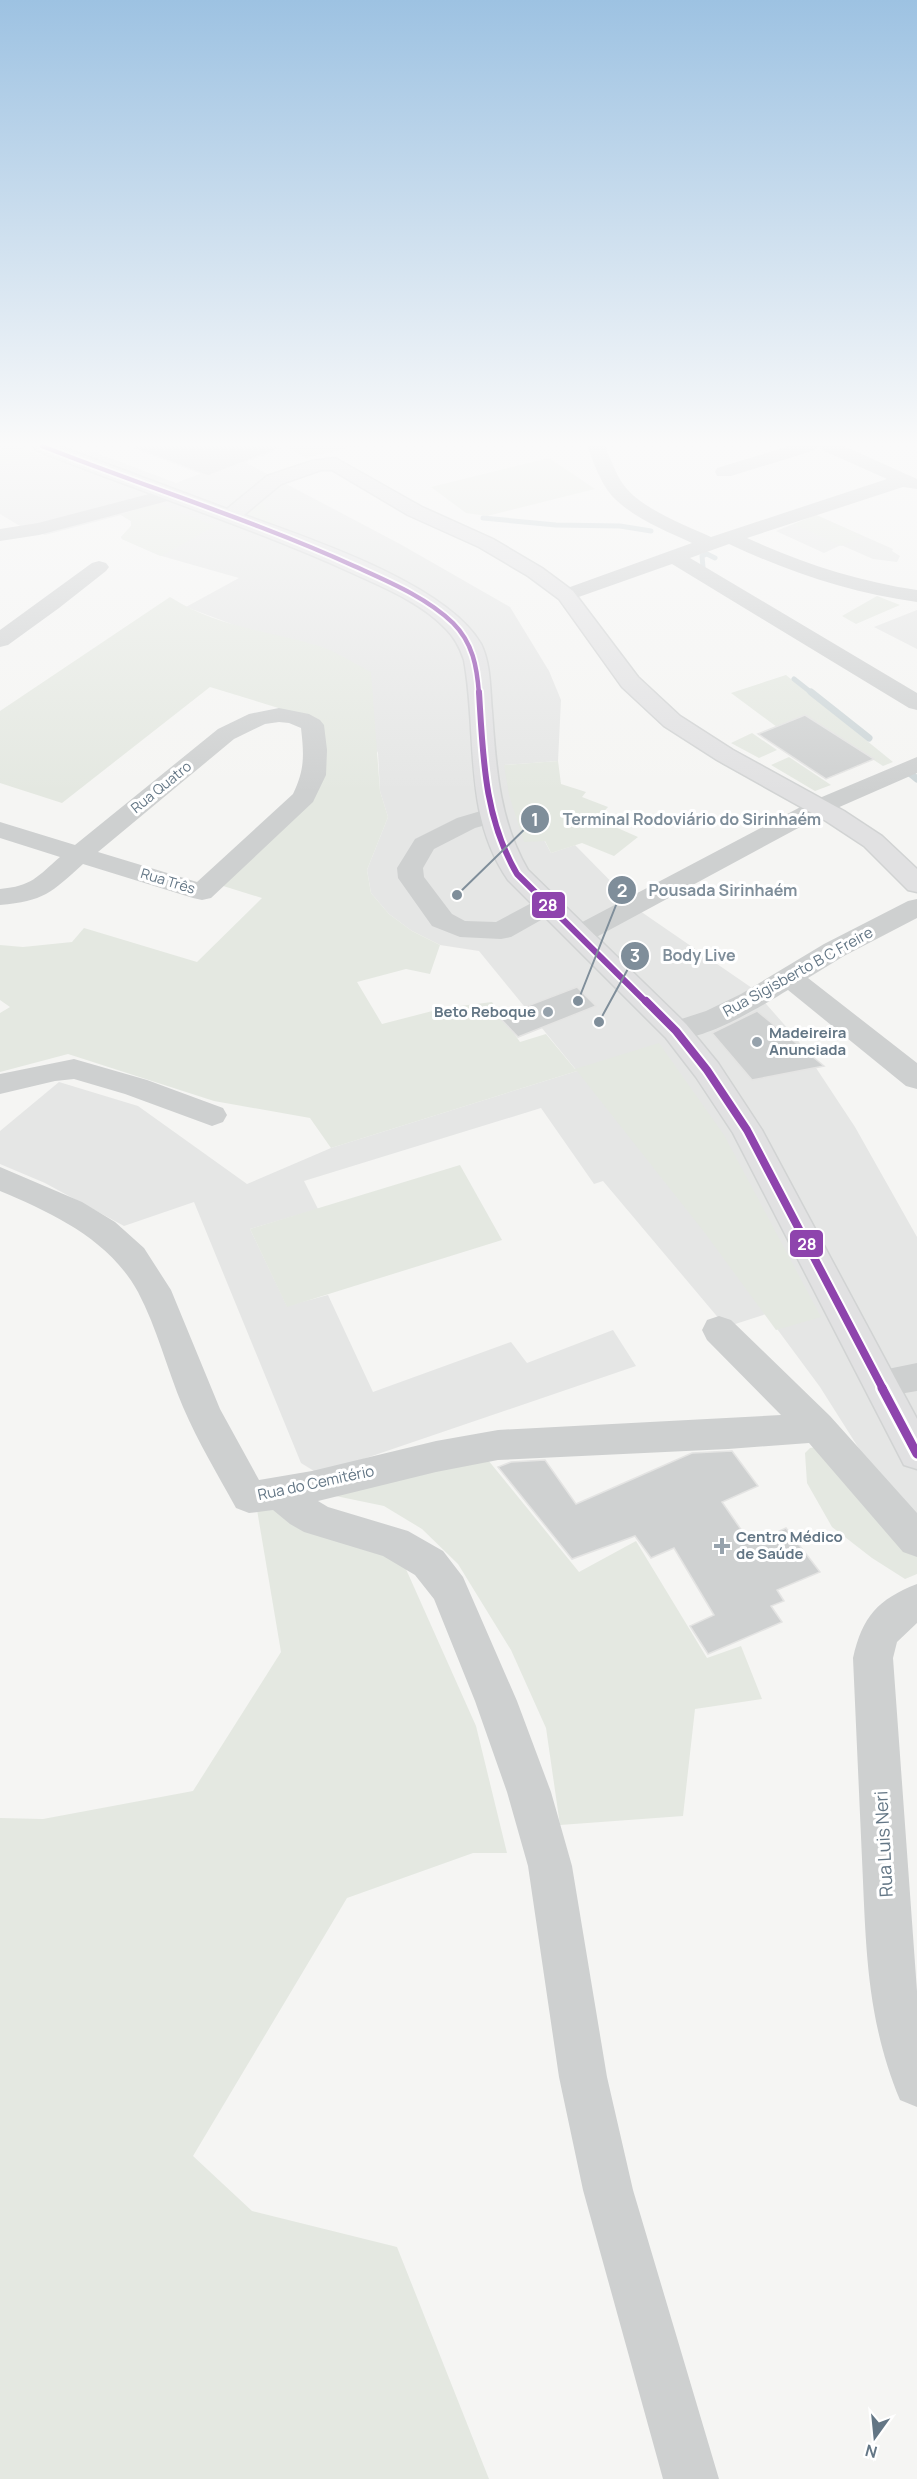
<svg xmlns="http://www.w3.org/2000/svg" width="917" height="2479" viewBox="0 0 917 2479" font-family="Manrope,sans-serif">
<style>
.built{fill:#e5e6e5}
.green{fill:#e4e8e1}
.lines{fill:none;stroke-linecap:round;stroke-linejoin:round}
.stream-far1{stroke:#cdd6d8;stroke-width:5}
.stream{stroke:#cdd6d8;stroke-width:7}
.building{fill:#cfd1d1;stroke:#e4e4e3;stroke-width:1.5}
.secondary-casing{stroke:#d1d3d3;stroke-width:3}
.street{fill:#ced0d0;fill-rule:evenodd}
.secondary{fill:#e1e1e2;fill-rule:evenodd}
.bus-1-far3-casing{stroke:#fff;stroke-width:8}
.bus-1-far2-casing{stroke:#fff;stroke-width:10}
.bus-1-far1-casing{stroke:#fff;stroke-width:12}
.bus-1-casing{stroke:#fff;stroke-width:14}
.bus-1-far3{stroke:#8e44ad;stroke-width:4.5}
.bus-1-far2{stroke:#8e44ad;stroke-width:6}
.bus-1-far1{stroke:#8e44ad;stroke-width:8}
.bus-1{stroke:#8e44ad;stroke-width:9}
.poi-dot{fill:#96a2ac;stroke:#fff;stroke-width:2}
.labels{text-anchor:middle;stroke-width:6;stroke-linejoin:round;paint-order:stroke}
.far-street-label{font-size:14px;fill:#637685;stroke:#fff}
.street-label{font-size:15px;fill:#637685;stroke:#fff}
.poi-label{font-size:15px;font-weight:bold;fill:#637685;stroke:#fff;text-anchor:start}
.near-street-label{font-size:18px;fill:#637685;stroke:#fff}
.leader{fill:none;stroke:#7f8e9a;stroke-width:2}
.callout-dot{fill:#7f8e9a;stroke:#fff;stroke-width:2}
.mark-label{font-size:18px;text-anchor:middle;font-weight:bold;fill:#fff}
.callout-label{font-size:16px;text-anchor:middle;font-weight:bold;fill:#7f8e9a;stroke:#fff;stroke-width:6;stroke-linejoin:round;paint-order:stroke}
.line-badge{stroke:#fff;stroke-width:2}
.badge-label{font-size:16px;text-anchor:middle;font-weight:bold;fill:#fff}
</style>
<rect width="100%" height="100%" fill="#f5f5f3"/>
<path class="built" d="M89,450L176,483L239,459L400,544L510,607L549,671L561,700L558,761L504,765L551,853L575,845L640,911L752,988L797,1039L855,1127L917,1237V1551L889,1496L820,1387L766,1314L726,1327L603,1181L594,1184L541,1108L304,1181L318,1209L250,1229L287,1306L328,1295L373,1392L511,1342L527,1363L613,1330L636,1366L328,1471H314L301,1463L194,1202L124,1226L45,1183L0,1164V1131L59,1082L138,1106L247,1184L331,1148L577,1071L479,951L440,945L412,931L389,914L371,893L367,870L388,817L380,791L378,753L323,648L242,628L186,607L239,578L158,555L122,539L121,537L131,526V521L121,515L45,535L20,526L0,514V464L40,455Z
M816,515L893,549L892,551L900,556L897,562L873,559L841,545L824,553L776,531Z
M917,610V649L874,627Z"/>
<path class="green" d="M5,446H15L40,455L0,464V451Z
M289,446H357L306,458L287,447Z
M549,458L595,489L487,516L466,513L431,487Z
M260,497L277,528L242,514Z
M156,503L215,526L161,556L122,539L121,537L131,526V521L121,515Z
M816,515L863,536L841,546L794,524Z
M877,596L900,605L856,624L842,616Z
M170,597C216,627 270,631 322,647C339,653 355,664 371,672L380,791L388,817L367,870L371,893L389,914L412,931L440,945L430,974L406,969L357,982L382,1024L444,1008L492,1002L520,1042L546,1034L575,1069L659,1043L724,1135L821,1317L776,1330L705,1233L577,1071L331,1148L310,1118L214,1101L68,1054L0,1072V1013L10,1007L0,1000V945L23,947L72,942L84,928L197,962L262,898L220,885L311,800V718L210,687L62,803L0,783V711Z
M786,675L893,762L883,766L805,715L777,727L731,693Z
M752,733L777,750L759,758L731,743Z
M789,757L831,785L815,791L771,765Z
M558,761L561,784L586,792L582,797L608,807L597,819L638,837L614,856L582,843L551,853L545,841L524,842L509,795L504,765Z
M460,1165L502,1240L287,1307L250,1229Z
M817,1447L917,1548V1574L905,1579L872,1558L832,1527L807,1483L805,1453L810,1448Z
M488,1460L579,1572L636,1541L707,1658L741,1646L762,1699L695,1709L683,1816L560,1825L546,1728L511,1650L458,1564L422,1529L384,1506L326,1494Z
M254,1492L397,1549L476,1726L507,1853H473L347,1898L193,2156L252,2211L397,2247L489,2479H0V1818L43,1819L193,1791L281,1652Z"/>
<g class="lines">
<path class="stream-far1" d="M483,518L556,525L620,526L651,531
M703,567L702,556L707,554L715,558
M794,679L813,694"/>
<path class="stream" d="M811,692L869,738
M906,770L917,779"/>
</g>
<path class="building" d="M135,446H279L280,448L208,476L135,448Z
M805,715L874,759L826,779L758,734Z
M577,987L596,1006L518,1037L499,1017Z
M757,1011L824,1066L752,1080L712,1033Z
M732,1451L758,1486L722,1502L751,1544L786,1528L820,1572L777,1590L784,1601L771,1606L782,1622L708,1654L690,1626L714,1615L674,1548L651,1558L635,1536L572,1559L498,1467L511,1462L545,1460L576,1504L692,1453Z"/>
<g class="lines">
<defs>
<path id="secondary" d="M33,446H59L227,509L267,476L312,461L335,458L422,507L493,539L542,568L573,591L638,677L680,716L733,750L844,811L882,836L917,869V892L908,890L864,846L826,821L717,760L664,726L622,687L559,599L528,576L479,547L408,515L332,470H321L281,484L244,515C308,538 447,584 481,644C491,664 490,690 492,711C496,767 499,821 528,870L686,1024L718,1063L762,1130L917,1419V1469L904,1465L733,1133L696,1077L666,1038L508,880C462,813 478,735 464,660C460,648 455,638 446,629C422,603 383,587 352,573C249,526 140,492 36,450Z"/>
</defs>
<use href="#secondary" class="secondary-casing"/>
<path class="street" d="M587,446H605C611,459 615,473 623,484C639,508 685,525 711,537L887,479L822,450L819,446H844L917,479V489L903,487L747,538C802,563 857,581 917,590V602C851,593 789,572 729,544L690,558L917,693V710L909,708L672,564L573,599L566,601L559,599L555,595L559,591L692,543C666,531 633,518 612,496C600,482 594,463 587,446Z
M789,446H818L815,450L731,476H717L715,472L717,468Z
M168,489L175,491L178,495L175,499L39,535L0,541V529L38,523Z
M99,561L106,563L109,567L106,571L59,608L8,645L0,647V630L92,563Z
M279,708L309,714L320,720L324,725L327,750L326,775L313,802L211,898L202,900L193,898L83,864C51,893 44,901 0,905V889C32,886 37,877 60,857L0,838V822L75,845L218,729L249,714ZM279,722L289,723L301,728C304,755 305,769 293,794L197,882L98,852L234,739L265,724Z
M917,757V773L828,812L589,941L579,943L569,941L565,935L569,929L810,802Z
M491,808L500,811L504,816L500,821L475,828L434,849L423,868L424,877L452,914L465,921L496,922L539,899L548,897L557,899L561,905L557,911L511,937L501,939L460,937L432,926L398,878L397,868L415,839L457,818Z
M917,899V918L844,956L808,978L917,1063V1089L906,1086L788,990C760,1007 697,1046 666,1038L661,1031L666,1024L706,1011L741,994L824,944L908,901Z
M74,1059L147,1080L223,1108L227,1115L223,1122L212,1126L125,1094L74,1079L55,1081L0,1094V1074Z
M0,1167L82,1202L115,1222L144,1248L171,1290L220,1409L259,1480L312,1471L436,1441L498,1430L781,1415L707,1340L702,1330L707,1320L719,1316L731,1320L830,1416L917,1513V1557L903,1552L809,1443L728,1449L498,1460L436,1472L318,1501L328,1507L408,1531L443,1551L463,1577L517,1701L551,1792L572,1866L607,2077L633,2190L719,2479H663L583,2190L559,2077L528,1866L507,1792L475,1701L434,1599L415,1575L383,1556L304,1532L290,1524L273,1510L249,1513L236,1508C218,1475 198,1442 183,1407C167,1369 157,1328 138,1292C109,1239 52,1213 0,1191Z
M917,1363V1391L881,1397L868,1393L863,1383L868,1373Z
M917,1584V1623L897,1642L893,1658L917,1991V2107L900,2100C866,2019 866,1944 862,1859C859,1792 856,1725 853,1658C862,1617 878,1599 917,1584Z"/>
<use href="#secondary" class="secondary"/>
<defs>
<path id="bus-1-far3" d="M42,446C145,487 253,520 354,566C387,581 426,597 453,623C473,643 477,667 479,694"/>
<path id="bus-1-far2" d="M479,692C483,756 484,818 517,874L647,1003"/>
<path id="bus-1-far1" d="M646,1001L676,1031L707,1070L747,1130L883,1389"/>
<path id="bus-1" d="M882,1388L917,1454"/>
</defs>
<use href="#bus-1-far3" class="bus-1-far3-casing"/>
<use href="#bus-1-far2" class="bus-1-far2-casing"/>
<use href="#bus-1-far1" class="bus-1-far1-casing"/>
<use href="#bus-1" class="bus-1-casing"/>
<use href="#bus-1-far3" class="bus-1-far3"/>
<use href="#bus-1-far2" class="bus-1-far2"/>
<use href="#bus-1-far1" class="bus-1-far1"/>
<use href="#bus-1" class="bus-1"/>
</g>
<linearGradient id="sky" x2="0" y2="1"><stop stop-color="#9dc2e2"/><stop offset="0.56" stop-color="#fafafa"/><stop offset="1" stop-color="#fafafa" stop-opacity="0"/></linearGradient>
<rect width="917" height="793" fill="url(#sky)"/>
<g class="poi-dot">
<circle cx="548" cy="1012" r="6"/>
<circle cx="757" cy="1042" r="6"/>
<path d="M719 1537h6v6h6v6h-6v6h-6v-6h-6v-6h6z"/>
</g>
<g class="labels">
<g class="far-street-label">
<text transform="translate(161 787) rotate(-39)" y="5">Rua Quatro</text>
<text transform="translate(168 881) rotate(17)" y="5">Rua Três</text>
</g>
<g class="street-label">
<text transform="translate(798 972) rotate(-29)" y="5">Rua Sigisberto B C Freire</text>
<text transform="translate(316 1483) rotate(-12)" y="5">Rua do Cemitério</text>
</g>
<g class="poi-label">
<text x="536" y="1017" text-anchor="end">Beto Reboque</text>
<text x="769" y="1038">Madeireira<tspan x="769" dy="17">Anunciada</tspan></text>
<text x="736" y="1542">Centro Médico<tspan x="736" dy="17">de Saúde</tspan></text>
</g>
<g class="near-street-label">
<text transform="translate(884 1844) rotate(-93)" y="6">Rua Luis Neri</text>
</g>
</g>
<path class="leader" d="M457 895L535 819M578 1001L622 890M599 1022L635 956"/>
<g class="callout-dot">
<circle cx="457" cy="895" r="6"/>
<circle cx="578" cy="1001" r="6"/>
<circle cx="599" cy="1022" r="6"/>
<circle cx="535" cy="819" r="15"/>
<circle cx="622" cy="890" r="15"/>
<circle cx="635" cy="956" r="15"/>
</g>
<g class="mark-label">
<text x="535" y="826">1</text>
<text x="622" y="897">2</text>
<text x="635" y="962">3</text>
</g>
<g class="callout-label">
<text x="692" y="825">Terminal Rodoviário do Sirinhaém</text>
<text x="723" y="896">Pousada Sirinhaém</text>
<text x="699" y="961">Body Live</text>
</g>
<g class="line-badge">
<rect x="531" y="891" width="35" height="28" rx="6" fill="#8e44ad"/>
<rect x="789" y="1229" width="35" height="29" rx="6" fill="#8e44ad"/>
</g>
<g class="badge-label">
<text x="548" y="911">28</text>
<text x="807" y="1250">28</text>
</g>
<g transform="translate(875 2437) rotate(195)" stroke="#ffffff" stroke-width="4.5" paint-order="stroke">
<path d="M0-4.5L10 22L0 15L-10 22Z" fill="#637685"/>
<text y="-9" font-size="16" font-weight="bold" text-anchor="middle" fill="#637685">N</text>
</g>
</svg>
